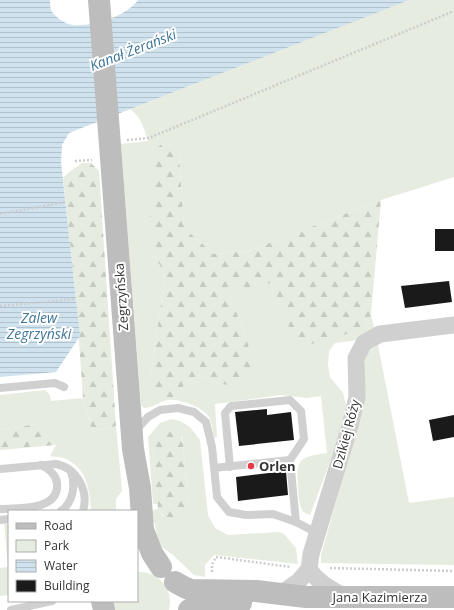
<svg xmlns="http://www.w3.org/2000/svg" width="454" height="610" viewBox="0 0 454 610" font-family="'Open Sans',sans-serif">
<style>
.green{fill:#e6ecdf}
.forest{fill:url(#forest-firs)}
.water{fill:url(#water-rules)}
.building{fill:#1a1a1a}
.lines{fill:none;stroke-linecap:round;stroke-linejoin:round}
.path{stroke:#cdcdcd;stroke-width:2.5;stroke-dasharray:2 2;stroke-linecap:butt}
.service{stroke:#d0d0d0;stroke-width:8}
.minor{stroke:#d0d0d0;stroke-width:17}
.secondary{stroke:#bdbdbd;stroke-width:22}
.poi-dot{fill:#e63946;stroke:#fff;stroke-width:1.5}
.labels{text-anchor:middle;stroke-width:4;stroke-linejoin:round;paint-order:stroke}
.street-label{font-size:13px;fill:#333;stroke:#fff}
.poi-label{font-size:13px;font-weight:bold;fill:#333;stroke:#fff;text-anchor:start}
.water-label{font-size:14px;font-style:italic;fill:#3f7597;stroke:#fff}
</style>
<defs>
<pattern id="forest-firs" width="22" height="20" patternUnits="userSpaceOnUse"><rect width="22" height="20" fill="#e6ecdf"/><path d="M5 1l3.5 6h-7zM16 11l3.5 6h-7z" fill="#c6cbc0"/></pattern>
<pattern id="water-rules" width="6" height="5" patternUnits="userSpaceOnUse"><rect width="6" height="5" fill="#cfe2ee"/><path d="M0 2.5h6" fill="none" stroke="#b2c2cd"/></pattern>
</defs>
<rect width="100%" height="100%" fill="#fff"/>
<path class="green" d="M408,0H454V177L381,200L249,251L214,254L184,228L179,154L155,257L165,274L151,375L169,400L179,396L184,384L199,375L220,384L248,344L229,292L271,282L294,340L364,329L371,315L375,331L358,340L335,343L329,351L328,364L330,377L343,393L346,405L345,422L310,515L303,512C299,505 299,497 298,488C296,460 298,457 327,453L321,396L307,398L281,395L215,404L217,437L214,438C213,432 212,422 209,417C202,407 179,398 167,400C159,402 152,408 144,408L141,405L121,144L148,141C144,128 141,117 130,109Z
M378,345L409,503L454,497V565L321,563V555L363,407V374L366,353Z
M45,390L50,395L51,401L83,398L92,432L116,426L122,491L116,499V511H90L91,508C89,489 87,470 68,460C64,457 56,457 50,456L56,445L37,424L0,430V395Z
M171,419L180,421L190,427L200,440L208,515L215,528L228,535L279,532L284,534L296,548L298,564L214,555L205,565V577L194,575L173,555L162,547L157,539L155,523L148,522L153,510L158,509L163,516L188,505L183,444L182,436L152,445L158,504H153L148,437L160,423Z
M4,523L9,524V595L0,596V568L8,567Z
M137,572C159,571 174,589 169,610H112L111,601H137Z"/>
<path class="forest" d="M165,142L179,154L184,228L214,254L249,251L381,200L371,315L364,329L308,345L294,340L271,283L229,292L248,344L252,368L241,386L220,384L199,375L184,384L179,396L169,400L156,394L151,375L165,274L155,257L150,232L152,151Z
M82,163H91L99,171L116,426L92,432L83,398L76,299L63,178L68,173Z
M37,424L56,445L0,450V430Z
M164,432H173L181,436L183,444L188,505C182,521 169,525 158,509L152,445L156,437Z"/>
<path class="water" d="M0,0H50C50,4 50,9 52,12C57,18 65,24 73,25C92,27 127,16 138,0H409L69,133L62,145L61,162L80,336L56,372L0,377Z"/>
<path class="building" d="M435,229H454V251H435Z
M449,281L452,302L405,308L401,286Z
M267,409V415L291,412L294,440L239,446L235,412Z
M454,415V437L433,441L429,420Z
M286,471L288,495L238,501L236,477Z"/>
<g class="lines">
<path class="path" d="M127,140L149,138L454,11
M75,161L92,160
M0,214L66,202
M0,306L76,299
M330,568L454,571
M212,572V565L216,557L291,567"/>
<path class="service" d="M0,388L55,383L64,387
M138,433L139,427L148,417L160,410L178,408L194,412L206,422L212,447L217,497L229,512L246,515L273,514L296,522L317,533
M230,467L225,413L231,406L290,400L301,411L304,439L290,460L296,522
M214,468L290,460
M0,469L56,464C77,468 89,491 83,511
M0,509C18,508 60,511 57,483C56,474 49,469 41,465
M61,511C73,502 76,486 71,472
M0,520L9,519
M11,610L52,601"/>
<path class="minor" d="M309,569C318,583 331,589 345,597
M281,594L299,581L309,569L311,554L350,426L357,397L356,358L364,343L380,334L454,325"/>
<path class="secondary" d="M99,0L133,449L140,488L143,530L152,553L161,567
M175,582L184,587L191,590L256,591L306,597H454
M102,601L104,610
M189,610L206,606L241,603"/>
</g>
<circle class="poi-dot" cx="251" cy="466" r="4"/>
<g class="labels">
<g class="street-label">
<text transform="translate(121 297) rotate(-94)" y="5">Zegrzyńska</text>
<text transform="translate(346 434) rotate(-75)" y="5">Dzikiej Róży</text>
<text x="380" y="602">Jana Kazimierza</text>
</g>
<g class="poi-label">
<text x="259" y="471">Orlen</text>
</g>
<g class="water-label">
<text transform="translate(133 50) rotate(-21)" y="5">Kanał Żerański</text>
<text x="39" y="323">Zalew<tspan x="39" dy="16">Zegrzyński</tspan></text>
</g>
</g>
<rect x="8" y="510" width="130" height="92" fill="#ffffff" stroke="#adadad"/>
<rect x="16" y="523" width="20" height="6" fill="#bdbdbd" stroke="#adadad"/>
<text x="44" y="530" font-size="12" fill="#333333">Road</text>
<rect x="16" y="540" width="20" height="12" fill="#e6ecdf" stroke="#adadad"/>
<text x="44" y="550" font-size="12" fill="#333333">Park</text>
<rect x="16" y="560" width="20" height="12" fill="url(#water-rules)" stroke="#adadad"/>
<text x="44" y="570" font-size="12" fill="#333333">Water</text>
<rect x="16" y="580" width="20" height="12" fill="#1a1a1a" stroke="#adadad"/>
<text x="44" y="590" font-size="12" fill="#333333">Building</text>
</svg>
